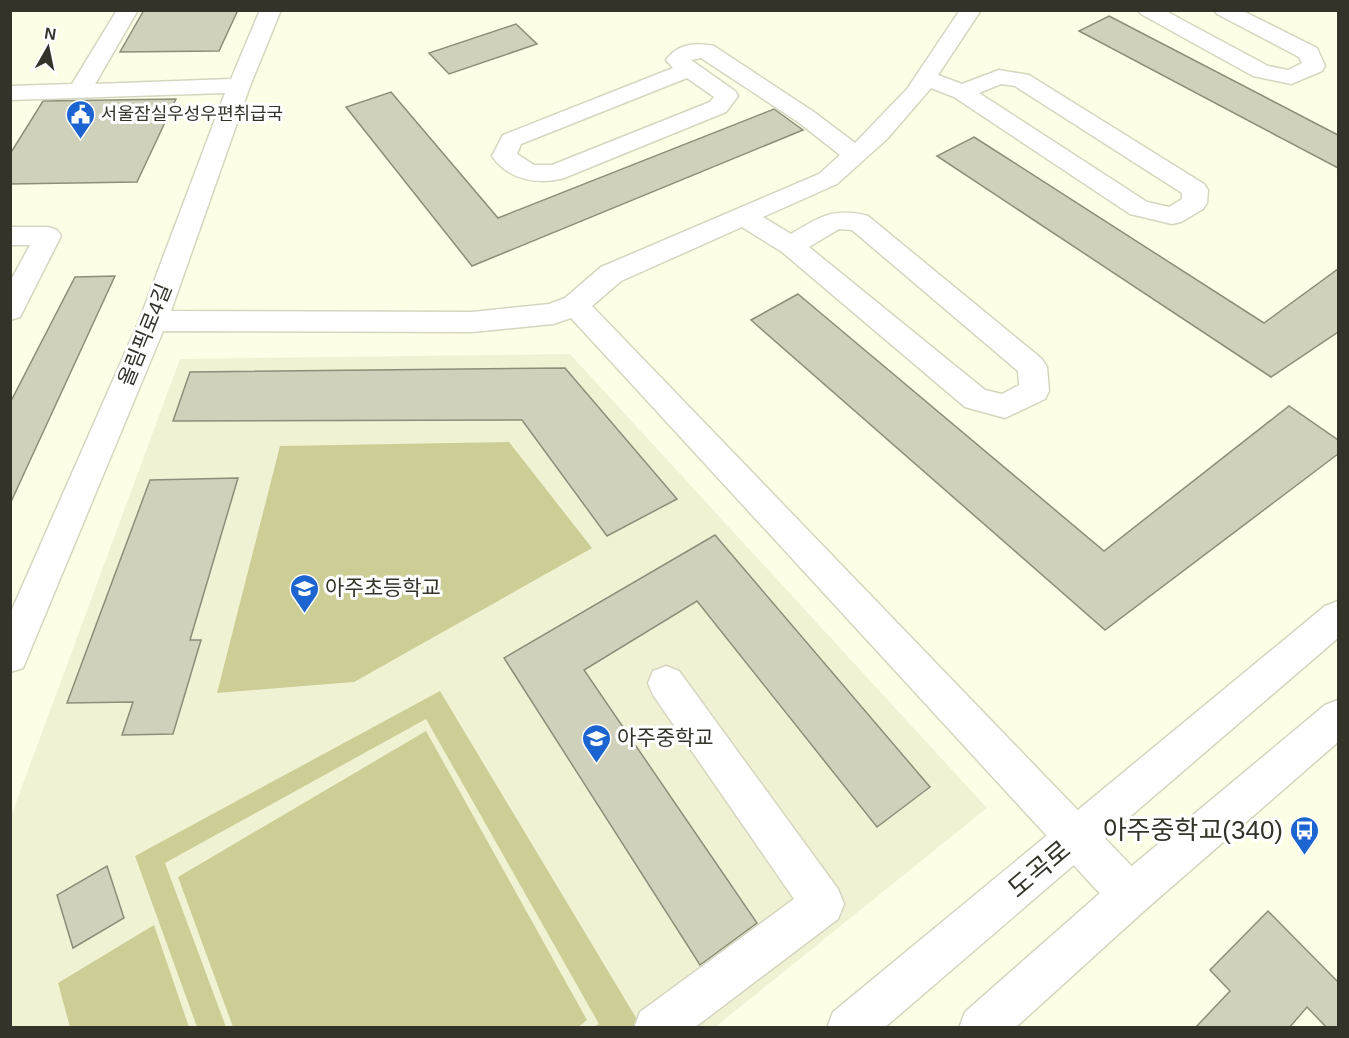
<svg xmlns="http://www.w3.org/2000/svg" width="1349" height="1038" viewBox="0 0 1349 1038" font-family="Helvetica,'Noto Sans KR',sans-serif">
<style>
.built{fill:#f1f2d4}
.green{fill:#cdce95}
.building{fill:#d0d1ba;stroke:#8d8e79;stroke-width:1.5}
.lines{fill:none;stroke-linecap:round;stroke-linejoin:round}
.minor-casing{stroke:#d5d6bf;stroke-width:3}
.major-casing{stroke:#d5d6bf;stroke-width:3}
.minor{fill:#fff;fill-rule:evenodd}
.major{fill:#fff;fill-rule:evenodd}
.labels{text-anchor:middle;stroke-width:6;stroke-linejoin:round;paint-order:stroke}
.far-poi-label{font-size:18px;fill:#33332a;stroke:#fff;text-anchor:start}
.street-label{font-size:21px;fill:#33332a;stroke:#fff}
.poi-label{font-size:21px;fill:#33332a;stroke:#fff;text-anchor:start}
.near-poi-label{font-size:26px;fill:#33332a;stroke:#fff;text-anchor:end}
.near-street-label{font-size:26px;fill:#33332a;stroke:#fff}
</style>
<rect width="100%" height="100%" fill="#fdfee6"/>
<path class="built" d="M570,354L987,808L714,1028L11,1027L10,819L180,359Z"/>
<path class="green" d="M509,442L592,548L354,682L217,693L280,446Z
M440,691L641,1026L594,1027L599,1024L426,719L165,863L226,1027H197L135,856Z
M426,731L587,1020L577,1028L233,1027L178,877Z
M154,925L189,1027H70L58,983Z"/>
<path class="building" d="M144,10H238L219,51L120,52Z
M1109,16L1338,135V168L1079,31Z
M516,24L537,44L449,74L429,53Z
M391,92L498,218L774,109L803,130L472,266L346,107Z
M176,99L137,182L10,184V154L43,101Z
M974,137L1264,323L1338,269V332L1271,377L937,156Z
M115,276L10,504V403L75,277Z
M798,294L1104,551L1289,406L1338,440V454L1105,630L751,320Z
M565,368L677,499L607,536L522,420L173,421L190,372Z
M238,478L190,640H201L173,734L122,735L133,702L67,703L150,480Z
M715,535L930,787L877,827L697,601L584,670L757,923L700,965L504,658Z
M107,866L124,918L73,948L57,895Z
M1268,911L1338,982V1028H1327L1307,1007L1289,1028H1195L1230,991L1210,970Z"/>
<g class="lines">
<defs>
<path id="minor" d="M117,10H138L95,84L231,79L260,10H281L250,86L171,311L472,312L549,304L565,298L601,267L819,174L840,155L798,122L701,58L691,60L735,91L738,96L726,112L564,178C538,185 508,180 492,156L503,135L673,68L666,60C677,44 695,42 714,46L814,112L855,143L907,89L960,10H981L938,75L962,84L999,70L1029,75L1204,184L1208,190L1207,203L1203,209L1181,222L1172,224L1130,214L954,97L931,88L887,139L837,184L763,217L791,234C820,217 833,207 868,216L1042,359L1047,367L1049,391L1045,399L1005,418L965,407L782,252L742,227L621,281L592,306L1145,880L1151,895L1145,910L1130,916L1115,910L571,318L553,324L472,332L163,331L28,656L23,668L10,672V614L139,321L225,93L10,100V86L72,84ZM687,78L714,97L710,102L552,165H534L517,154L521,144ZM1001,84L1015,86L1182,193V199L1169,207L1147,202L979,93ZM839,229L852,230L1018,371L1019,385L1002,394L985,390L809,247Z
M1138,10H1164L1268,66L1288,70L1302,63L1299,57L1217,14L1214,10H1241L1317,48L1325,66L1322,71L1291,84L1253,76L1141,14Z
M10,227H48L57,230L61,236L20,317L10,320V282L30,245H10Z
M666,666L679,671L838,889L844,904L838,919L694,1028H634L640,1012L794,899L653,695L648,683L653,671Z"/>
<path id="major" d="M1338,601V638L884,1028H827L833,1012L1325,606Z
M1338,700V742L1145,910L1015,1028H959L965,1012L1115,880L1325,705Z"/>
</defs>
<use href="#minor" class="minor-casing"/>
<use href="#major" class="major-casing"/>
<use href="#minor" class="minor"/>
<use href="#major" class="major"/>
</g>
<defs>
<symbol id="civic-pin" viewBox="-11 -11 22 30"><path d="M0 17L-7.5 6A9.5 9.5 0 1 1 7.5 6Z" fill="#1c64cf" stroke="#fff"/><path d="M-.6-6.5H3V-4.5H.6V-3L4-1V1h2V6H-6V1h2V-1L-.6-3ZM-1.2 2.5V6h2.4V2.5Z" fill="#fff"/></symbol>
<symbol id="school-pin" viewBox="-11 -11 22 30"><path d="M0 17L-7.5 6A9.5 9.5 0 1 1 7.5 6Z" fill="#1c64cf" stroke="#fff"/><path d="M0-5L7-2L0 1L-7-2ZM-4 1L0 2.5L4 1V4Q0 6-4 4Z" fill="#fff"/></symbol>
<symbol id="bus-pin" viewBox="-11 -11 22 30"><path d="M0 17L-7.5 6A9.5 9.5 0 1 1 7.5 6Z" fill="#1c64cf" stroke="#fff"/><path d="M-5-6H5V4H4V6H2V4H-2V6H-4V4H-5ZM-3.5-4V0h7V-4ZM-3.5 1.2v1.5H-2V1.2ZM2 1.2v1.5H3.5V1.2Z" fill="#fff"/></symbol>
</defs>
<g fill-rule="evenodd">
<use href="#civic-pin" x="64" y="98" width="33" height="45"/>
<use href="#school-pin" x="288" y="572" width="33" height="45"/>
<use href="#school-pin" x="580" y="722" width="33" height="45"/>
<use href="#bus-pin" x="1288" y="814" width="33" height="45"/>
</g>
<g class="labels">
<g class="far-poi-label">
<text x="101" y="120">서울잠실우성우편취급국</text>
</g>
<g class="street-label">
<text transform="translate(145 335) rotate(-68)" y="7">올림픽로4길</text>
</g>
<g class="poi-label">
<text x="325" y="595">아주초등학교</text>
<text x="617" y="745">아주중학교</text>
</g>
<g class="near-poi-label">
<text x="1283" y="839">아주중학교(340)</text>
</g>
<g class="near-street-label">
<text transform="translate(1039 869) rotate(-40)" y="9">도곡로</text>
</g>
</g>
<rect width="1349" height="1038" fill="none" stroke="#33332a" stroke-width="24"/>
<g transform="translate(48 48) rotate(9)" stroke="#ffffff" stroke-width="4.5" paint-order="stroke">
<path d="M0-4.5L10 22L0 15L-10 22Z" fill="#33332a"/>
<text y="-9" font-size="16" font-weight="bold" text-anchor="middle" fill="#33332a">N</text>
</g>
</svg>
